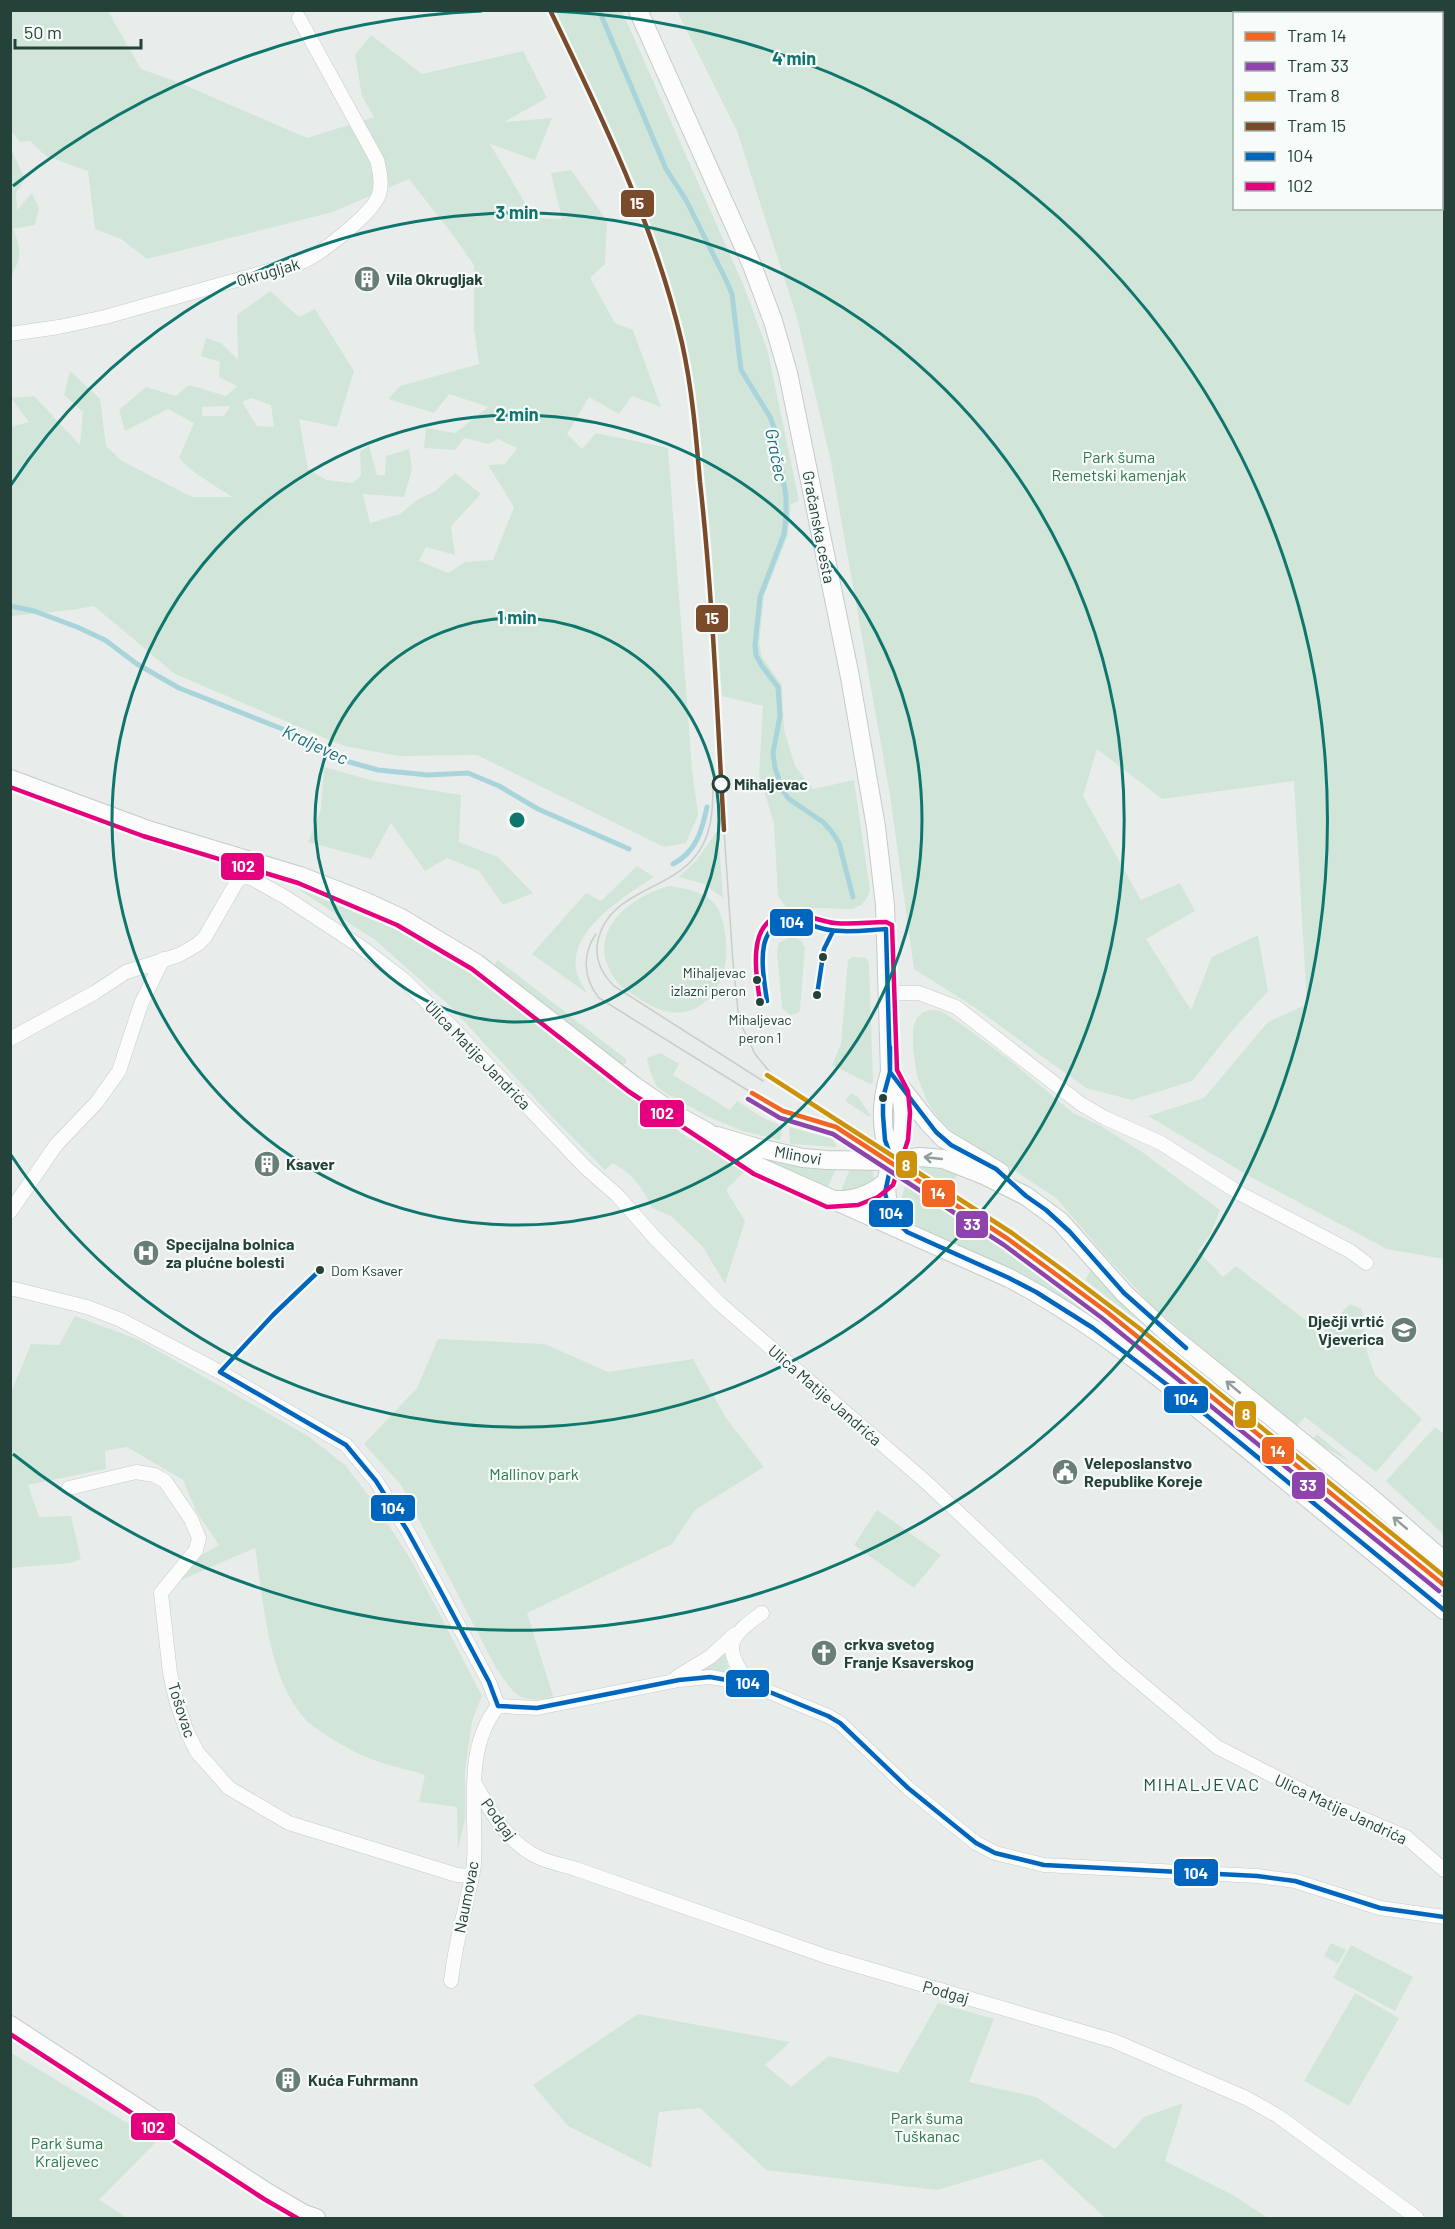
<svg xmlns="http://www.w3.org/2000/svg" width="1455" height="2229" viewBox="0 0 1455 2229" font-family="Barlow,sans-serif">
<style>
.green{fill:#d1e6d8;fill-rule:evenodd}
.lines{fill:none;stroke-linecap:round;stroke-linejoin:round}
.stream{stroke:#a9d4db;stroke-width:5}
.street-casing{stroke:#c5cac8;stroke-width:15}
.secondary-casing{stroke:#c3cbc8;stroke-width:20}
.street{stroke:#fcfcfc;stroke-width:14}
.secondary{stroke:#fcfcfc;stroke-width:18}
.tram{stroke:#c9cdcc;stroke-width:1.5}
.bus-1-casing{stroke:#f7fbf9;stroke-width:9}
.bus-2-casing{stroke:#f7fbf9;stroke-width:9}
.bus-1{stroke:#0065bd;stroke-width:4.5}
.bus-2{stroke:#e5007d;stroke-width:4.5}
.tram-1-casing{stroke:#f7fbf9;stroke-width:9}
.tram-2-casing{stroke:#f7fbf9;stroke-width:9}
.tram-3-casing{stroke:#f7fbf9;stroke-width:9}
.tram-4-casing{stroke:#f7fbf9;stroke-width:9}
.tram-1{stroke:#f26522;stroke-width:4.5}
.tram-2{stroke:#8e44ad;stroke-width:4.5}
.tram-3{stroke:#cd920c;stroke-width:4.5}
.tram-4{stroke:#7a4b2a;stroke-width:4.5}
.oneway{stroke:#909f9b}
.ring{fill:none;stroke:#0f766e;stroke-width:3}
.stop-dot{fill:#f7fbf9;stroke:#24423a;stroke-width:3}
.bus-dot{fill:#24423a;stroke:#f7fbf9;stroke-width:2}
.labels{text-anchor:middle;stroke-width:4.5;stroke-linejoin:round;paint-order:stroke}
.bus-label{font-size:14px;fill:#24423a;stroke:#f7fbf9;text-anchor:end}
.street-label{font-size:16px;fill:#24423a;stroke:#f7fbf9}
.poi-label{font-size:16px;font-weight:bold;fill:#24423a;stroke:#f7fbf9;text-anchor:start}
.park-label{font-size:16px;fill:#2d7a4b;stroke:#f7fbf9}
.stop-label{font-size:16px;font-weight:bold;fill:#24423a;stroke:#f7fbf9;text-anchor:start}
.water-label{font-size:18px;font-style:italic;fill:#1c6f80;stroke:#f7fbf9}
.neighbourhood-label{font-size:18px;letter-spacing:1.5px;fill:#1f5548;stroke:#f7fbf9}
.centre{fill:#0f766e;stroke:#f7fbf9;stroke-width:3}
.ring-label{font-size:18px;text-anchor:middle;font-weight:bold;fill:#0f766e;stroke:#f7fbf9;stroke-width:4.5;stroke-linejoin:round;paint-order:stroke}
.line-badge{stroke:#f7fbf9;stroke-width:2}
.badge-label{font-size:16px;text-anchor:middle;font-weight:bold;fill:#fff}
</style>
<rect width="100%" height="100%" fill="#e8edeb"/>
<path class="green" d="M1300,10L1302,12L1305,10L1444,11V1259L1387,1249L1249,1176L1148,1116L1204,1098L1268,1022L1307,1004L1294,781L1162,799L1097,749L1083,796L1141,900L1180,883L1195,911L1146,939L1191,1010L1212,957L1258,935L1268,991L1231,1032L1192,1081L1132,1100L1086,1088L974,1007L914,969L890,795L830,457L797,318L737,131L677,11ZM1234,14H1442V208H1234Z
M11,11H108L141,69L180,83L307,138L374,117L362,96L355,55L371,35L422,74L523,51L547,98L504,122L552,118L535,160L490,144L534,218L562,219L551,173L571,170L607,221L605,264L590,278L615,323L633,330L661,407L632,396L619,414L589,397L567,434L582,449L596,433L668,448L692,769L698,815L686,843L664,847L477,755L399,756L344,746L175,674L94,606L71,610L11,616V427L29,422L11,398L34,396L80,445L83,412L64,395L70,371L100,399L106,446L122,461L192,497H232L195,473L179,458L194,423L168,409L125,431L119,410L146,387L176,396L189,385L226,396L237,386L219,377L220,362L201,356L206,338L221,343L238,360L237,315L270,291L299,317L315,309L354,371L337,427L299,419L308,469L326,480L353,483L361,475L360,452L369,445L377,475H385L386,456L409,449L412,470L404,497L363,494L370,523L400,514L417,500L435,491L455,473L481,494L451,526L455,555L426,547L419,561L448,573L465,562L493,560L514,507L488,465L505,464L517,448L498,439L488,444L464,438L455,450L424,448L426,428L455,433L488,407L449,394L434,413L388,399L400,386L479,364L474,329V265L453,235L409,179L333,212L147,259L121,239L95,229L88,171L46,156L30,141L20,142L11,131ZM251,398L271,405L274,427L257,426L242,402ZM230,406L224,416H202V407Z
M554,11H622L743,284L768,352L799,501L791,504L788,535L764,596L759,643L762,657L782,685L784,730L795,766L813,789L854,780L870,890C867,901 863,905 852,909L786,907L778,896L774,823L759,775L763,706L722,696L710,530L695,390L659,249L638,189Z
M11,149L25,179L16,193L17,210L32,193L39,208L35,225L13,229C22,251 22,256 11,277Z
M324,767L374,781L461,795L459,842L498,857L533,893L503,905L479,871L447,858L425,871L391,823L371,859L308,842L321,809Z
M718,830L723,898L704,884L679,877L696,861Z
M637,866L654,877C625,896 566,931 577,974C579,980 584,988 588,994L532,954L586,893L601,901Z
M293,881L391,922L474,972L648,1109L687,1137L746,1170L726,1190L745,1221L725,1284L703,1247L671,1216L652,1208C643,1188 632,1174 613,1163L605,1170L554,1119L450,1006L375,940L292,885Z
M668,886C684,888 698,890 711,900C721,909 723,921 725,933C735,989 693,1037 640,999C633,994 623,989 618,983C581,937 625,899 668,886Z
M792,936L802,941L805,948L800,1010L798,1013L790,1015L782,1008L777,952L779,943Z
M853,957L867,958L869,964L873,1082L870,1084L832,1065L841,1044L848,960Z
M498,960L626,1059V1064H621L496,966L495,963Z
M931,1010L941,1011L961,1024L1011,1061L1073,1113L1099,1125L1142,1152L1220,1210L1210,1235L1198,1251L1223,1277L1236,1266L1322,1333L1350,1304L1362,1309L1367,1352L1375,1375L1422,1419L1376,1472L1305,1417L1296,1427L1151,1305L1104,1254L1056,1198L1003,1163L953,1133L939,1119L928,1103L917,1076L913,1049V1028L917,1018L923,1012Z
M661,1053L679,1064L673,1075L730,1110L737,1101L762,1117L783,1127L780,1140L742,1131L705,1115L669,1095L657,1087L650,1071L647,1058Z
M851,1093L858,1097L871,1116H868L845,1101Z
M789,1127L833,1139L837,1147L790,1144Z
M765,1157L836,1169L827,1189L763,1160Z
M928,1166L958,1174L949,1187L918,1168Z
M850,1169L872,1170L875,1180L872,1185L840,1193Z
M907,1180L1007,1246L1130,1338L1023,1275L917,1226L903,1204L902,1196Z
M1091,1270L1139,1322L1085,1280Z
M75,1316L139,1340L308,1436L345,1465L373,1501L413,1563L482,1696L472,1721L465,1771V1819L458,1850L457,1807L419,1802L425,1775C404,1768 379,1764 359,1754C345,1747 315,1730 305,1719C267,1676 264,1603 255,1548L181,1580L179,1573L184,1565L219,1545L197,1513L183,1480L127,1447L105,1451L106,1469L28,1485L39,1517L71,1516L81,1559L70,1563L11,1568L10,1395L31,1344L59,1345Z
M438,1339L545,1344L608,1372L693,1359L726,1418L764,1467L695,1510L672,1544L527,1613L554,1699C515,1701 518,1698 496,1668L401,1485L364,1444L417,1388Z
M1435,1427L1444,1434V1535L1386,1481Z
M1317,1434L1349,1461L1312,1440Z
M877,1510L941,1555L914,1588L854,1545Z
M723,1652L731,1673H704L701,1665Z
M1331,1943L1346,1950L1338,1964L1324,1956Z
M1351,1945L1413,1977L1395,2011L1333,1978Z
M1355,1993L1399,2018L1349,2106L1304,2081Z
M938,2003L994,2019L969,2082L1036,2097L1115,2149L1144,2117L1183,2103L1165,2161L1233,2195L1268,2218H1105L1042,2159L937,2190L766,2170L700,2108L659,2112L651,2168L568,2126L533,2085L638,2014L790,2042L765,2065L791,2087L829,2056L898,2073Z
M10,2052L157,2141L99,2200L128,2218H11Z"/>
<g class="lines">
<path class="stream" d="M599,10L666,169L686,200L726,280L732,294L741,370L770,417L775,430L786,497V517L784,534L760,597L755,645L756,655L762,666L778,687L780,716L773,753L775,768L783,791L789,799L823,822L832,832L839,843L853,897
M10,606L34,611L77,627L105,640L137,664L179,688L285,730L346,761L378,770L428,775L468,773L499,786L538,809L629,849
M673,864C696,852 702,831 707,807"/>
<defs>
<path id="street" d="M10,334L59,327L105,317L304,261C322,253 370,215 378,197C383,186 380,172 377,160L299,18
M888,993H919L956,1007L1081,1104L1105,1118L1161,1143L1241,1194L1350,1251L1366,1263
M10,1039L94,993L126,972L179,955L198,944L205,937L239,878L245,876L253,879L285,897L361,947L403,979L450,1025L585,1167L617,1195L655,1238L719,1303L926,1482L1117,1663L1217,1747L1326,1803L1406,1837L1444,1870
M10,1212L56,1145L97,1102L119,1071L141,1004L163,959
M10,1288L87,1307L121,1320L220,1372L346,1445L376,1481L407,1530L489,1682L498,1706
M69,1488L136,1472L154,1475L165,1481L191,1519L199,1538L196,1550L161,1593L170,1673L176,1700L187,1732L197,1752L229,1788L289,1823L457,1875L472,1876
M677,1677L710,1657L735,1634
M750,1684C722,1648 727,1638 762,1613
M498,1706L537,1708L679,1680L710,1677L750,1684L828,1716L840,1723L908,1788L976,1843L995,1853L1044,1865L1257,1876L1295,1881L1380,1908L1444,1917
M475,1784C492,1813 507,1843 540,1858C551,1863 564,1865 576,1869L828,1957L1114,2041L1246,2098L1278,2116L1417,2218
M451,1981C454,1956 459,1932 465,1908C468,1893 473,1878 474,1863C477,1811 463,1749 498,1706"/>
<path id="secondary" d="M638,10L752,265L773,321L788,373L850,677L876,827L885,905L890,1072C881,1101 879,1131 892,1160
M10,779L145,829L300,876L364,901L401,918L476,963L633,1085L676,1115L707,1132L746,1161L1009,1278C1097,1324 1173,1388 1250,1451C1314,1504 1379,1557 1444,1610
M897,1083L928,1122L943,1138L1000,1172
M898,1085C904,1102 905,1124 901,1141C898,1149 893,1155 891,1162C883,1188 884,1212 905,1231
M717,1136L754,1147L803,1158L827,1160L887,1161L920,1157L943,1159L986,1176L1026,1196L1060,1221L1124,1293L1164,1330L1369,1496L1444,1561
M833,1200C853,1201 871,1195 886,1182
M10,2025L268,2193L304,2214L316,2218"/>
</defs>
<use href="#street" class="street-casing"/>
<use href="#secondary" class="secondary-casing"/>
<use href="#street" class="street"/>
<use href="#secondary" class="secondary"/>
<path class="tram" d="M713,784C713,811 712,837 694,858C666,891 609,892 598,940C594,958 601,973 614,986L763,1081
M724,830L733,963L739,1020L755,1054L769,1071L785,1085
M596,934C582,954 583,978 599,998L752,1093"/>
<defs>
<path id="bus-1" d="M886,929L890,1072L883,1098V1115L885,1140L892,1160L885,1193L889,1209L895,1220L907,1232L1009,1278L1036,1292L1093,1328L1200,1410L1444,1610
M817,995L824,949L833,931
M767,1001C763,972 751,917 798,922C809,923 819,929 830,930C848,933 868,930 886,929
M890,1047V1072L936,1132L951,1145L996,1169L1026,1196L1046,1210L1070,1232L1124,1293L1186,1348
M220,1372L346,1445L376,1481L407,1530L440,1590L489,1682L498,1706
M220,1372L273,1315L320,1270
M498,1706L537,1708L679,1680L710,1677L750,1684L828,1716L840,1723L908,1788L976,1843L995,1853L1044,1865L1257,1876L1295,1881L1380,1908L1444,1917"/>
<path id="bus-2" d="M10,787L143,836L298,883L397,925L472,969L628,1091L754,1174L827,1207L858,1205L878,1197L893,1185L908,1140L910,1113L908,1091L897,1070L892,925L886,922C869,922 852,925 835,923C823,922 811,916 799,915C745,909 755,967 760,1002
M10,2034L264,2199L297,2218"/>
</defs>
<use href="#bus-1" class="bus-1-casing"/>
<use href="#bus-2" class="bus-2-casing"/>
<use href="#bus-1" class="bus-1"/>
<use href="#bus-2" class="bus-2"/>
<defs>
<path id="tram-1" d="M752,1093L783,1111L836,1127L1008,1239L1107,1312L1444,1585"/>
<path id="tram-2" d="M748,1099L780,1118L833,1134L1004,1245L1102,1318L1439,1591"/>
<path id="tram-3" d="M767,1075L1012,1233L1064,1271L1139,1328L1444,1576"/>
<path id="tram-4" d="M550,10C602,117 655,227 682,343C692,388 696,435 700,482C713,598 717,714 724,830"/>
</defs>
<use href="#tram-1" class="tram-1-casing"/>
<use href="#tram-2" class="tram-2-casing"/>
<use href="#tram-3" class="tram-3-casing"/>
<use href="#tram-4" class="tram-4-casing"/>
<use href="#tram-1" class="tram-1"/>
<use href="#tram-2" class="tram-2"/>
<use href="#tram-3" class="tram-3"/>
<use href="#tram-4" class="tram-4"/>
</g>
<defs><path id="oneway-shaft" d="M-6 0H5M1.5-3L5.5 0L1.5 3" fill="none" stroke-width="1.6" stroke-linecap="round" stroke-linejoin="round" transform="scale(1.5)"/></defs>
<g class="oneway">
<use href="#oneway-shaft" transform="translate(933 1158) rotate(-174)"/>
<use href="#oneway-shaft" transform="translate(1233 1387) rotate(-140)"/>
<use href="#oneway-shaft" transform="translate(1400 1523) rotate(-140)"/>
</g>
<g class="ring">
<circle cx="517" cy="820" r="202"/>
<circle cx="517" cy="820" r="405"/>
<path d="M11 485A607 607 0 1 1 11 1155"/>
<path d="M13 186A810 810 0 0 1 482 11M552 11A810 810 0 1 1 13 1454"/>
</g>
<defs>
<symbol id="building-disc" viewBox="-11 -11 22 22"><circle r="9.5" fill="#697e78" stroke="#f7fbf9"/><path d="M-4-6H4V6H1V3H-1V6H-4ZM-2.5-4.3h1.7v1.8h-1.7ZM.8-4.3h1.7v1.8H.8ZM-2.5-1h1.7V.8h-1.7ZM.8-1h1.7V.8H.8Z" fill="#fff"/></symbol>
<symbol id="hospital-disc" viewBox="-11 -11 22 22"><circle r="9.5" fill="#697e78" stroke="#f7fbf9"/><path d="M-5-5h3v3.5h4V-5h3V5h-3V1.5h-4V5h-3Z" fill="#fff"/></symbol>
<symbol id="school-disc" viewBox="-11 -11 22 22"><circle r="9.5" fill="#697e78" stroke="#f7fbf9"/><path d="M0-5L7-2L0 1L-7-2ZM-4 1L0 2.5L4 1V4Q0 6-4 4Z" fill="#fff"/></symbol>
<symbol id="civic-disc" viewBox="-11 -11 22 22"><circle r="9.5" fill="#697e78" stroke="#f7fbf9"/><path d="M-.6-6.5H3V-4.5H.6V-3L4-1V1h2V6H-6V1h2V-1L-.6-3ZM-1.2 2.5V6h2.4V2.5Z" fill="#fff"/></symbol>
<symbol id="church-disc" viewBox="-11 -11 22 22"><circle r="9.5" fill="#697e78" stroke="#f7fbf9"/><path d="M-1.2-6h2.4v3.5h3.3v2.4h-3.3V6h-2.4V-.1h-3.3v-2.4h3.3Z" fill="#fff"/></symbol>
</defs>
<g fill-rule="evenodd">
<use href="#building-disc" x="352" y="264" width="30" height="30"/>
<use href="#building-disc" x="252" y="1149" width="30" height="30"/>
<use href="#hospital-disc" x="131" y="1238" width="30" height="30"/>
<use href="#school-disc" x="1389" y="1315" width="30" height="30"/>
<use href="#civic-disc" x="1050" y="1457" width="30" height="30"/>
<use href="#church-disc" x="809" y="1638" width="30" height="30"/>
<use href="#building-disc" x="273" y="2065" width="30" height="30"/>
</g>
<circle class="stop-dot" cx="721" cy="784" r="8"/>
<g class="bus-dot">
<circle cx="823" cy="957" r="5"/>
<circle cx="757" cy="980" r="5"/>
<circle cx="817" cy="995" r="5"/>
<circle cx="760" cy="1002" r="5"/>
<circle cx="883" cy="1098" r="5"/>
<circle cx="320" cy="1270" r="5"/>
</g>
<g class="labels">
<g class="bus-label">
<text x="746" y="978">Mihaljevac<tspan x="746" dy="18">izlazni peron</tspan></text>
<text x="760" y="1025" text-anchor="middle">Mihaljevac<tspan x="760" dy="18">peron 1</tspan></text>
<text x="331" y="1276" text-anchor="start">Dom Ksaver</text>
</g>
<g class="street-label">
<text transform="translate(268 272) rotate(-16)" y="6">Okrugljak</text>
<text transform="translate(819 527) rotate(79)" y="6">Gračanska cesta</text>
<text transform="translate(478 1055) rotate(46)" y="6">Ulica Matije Jandrića</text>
<text transform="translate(798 1155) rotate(10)" y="6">Mlinovi</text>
<text transform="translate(825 1395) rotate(41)" y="6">Ulica Matije Jandrića</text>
<text transform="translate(182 1710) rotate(72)" y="6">Tošovac</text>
<text transform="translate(1341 1809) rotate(25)" y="6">Ulica Matije Jandrića</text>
<text transform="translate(499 1819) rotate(54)" y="6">Podgaj</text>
<text transform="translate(466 1897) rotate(-79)" y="6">Naumovac</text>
<text transform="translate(946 1992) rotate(16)" y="6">Podgaj</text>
</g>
<g class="poi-label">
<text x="386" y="285">Vila Okrugljak</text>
<text x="286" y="1170">Ksaver</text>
<text x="166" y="1250">Specijalna bolnica<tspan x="166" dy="18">za plućne bolesti</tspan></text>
<text x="1384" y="1327" text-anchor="end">Dječji vrtić<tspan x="1384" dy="18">Vjeverica</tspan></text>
<text x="1084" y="1469">Veleposlanstvo<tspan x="1084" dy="18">Republike Koreje</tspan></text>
<text x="844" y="1650">crkva svetog<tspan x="844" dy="18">Franje Ksaverskog</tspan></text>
<text x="308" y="2086">Kuća Fuhrmann</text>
</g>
<g class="park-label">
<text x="1119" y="463">Park šuma<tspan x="1119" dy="18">Remetski kamenjak</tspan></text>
<text x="534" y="1480">Mallinov park</text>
<text x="927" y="2124">Park šuma<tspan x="927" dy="18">Tuškanac</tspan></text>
<text x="67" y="2149">Park šuma<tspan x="67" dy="18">Kraljevec</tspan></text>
</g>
<g class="stop-label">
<text x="734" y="790">Mihaljevac</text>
</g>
<g class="water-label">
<text transform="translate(776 455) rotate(79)" y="6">Gračec</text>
<text transform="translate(315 745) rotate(25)" y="6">Kraljevec</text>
</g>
<g class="neighbourhood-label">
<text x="1202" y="1791">MIHALJEVAC</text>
</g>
</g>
<circle cx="517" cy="820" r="9" class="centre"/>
<g class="ring-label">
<text x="794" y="65">4 min</text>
<text x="517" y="219">3 min</text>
<text x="517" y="421">2 min</text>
<text x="517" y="624">1 min</text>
</g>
<g class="line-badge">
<rect x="620" y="189" width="35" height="29" rx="6" fill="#7a4b2a"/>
<rect x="695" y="604" width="34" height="29" rx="6" fill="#7a4b2a"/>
<rect x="220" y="852" width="45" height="29" rx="6" fill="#e5007d"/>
<rect x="769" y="908" width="45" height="29" rx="6" fill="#0065bd"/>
<rect x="639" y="1099" width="46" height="29" rx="6" fill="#e5007d"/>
<rect x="895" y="1150" width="23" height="29" rx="6" fill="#cd920c"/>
<rect x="921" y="1179" width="35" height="29" rx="6" fill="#f26522"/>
<rect x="868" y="1199" width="46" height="29" rx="6" fill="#0065bd"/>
<rect x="955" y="1210" width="34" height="29" rx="6" fill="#8e44ad"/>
<rect x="1163" y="1385" width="46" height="29" rx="6" fill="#0065bd"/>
<rect x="1234" y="1400" width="23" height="29" rx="6" fill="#cd920c"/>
<rect x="1261" y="1436" width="34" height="29" rx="6" fill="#f26522"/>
<rect x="1291" y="1471" width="35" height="29" rx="6" fill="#8e44ad"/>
<rect x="370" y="1494" width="46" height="28" rx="6" fill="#0065bd"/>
<rect x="725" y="1669" width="45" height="29" rx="6" fill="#0065bd"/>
<rect x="1173" y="1858" width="46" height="29" rx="6" fill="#0065bd"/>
<rect x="130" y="2112" width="46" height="29" rx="6" fill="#e5007d"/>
</g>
<g class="badge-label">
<text x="637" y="209">15</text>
<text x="712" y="624">15</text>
<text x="243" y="872">102</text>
<text x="792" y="928">104</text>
<text x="662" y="1119">102</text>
<text x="906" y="1171">8</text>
<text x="938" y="1199">14</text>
<text x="891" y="1219">104</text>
<text x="972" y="1230">33</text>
<text x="1186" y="1405">104</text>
<text x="1246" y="1420">8</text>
<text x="1278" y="1457">14</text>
<text x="1308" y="1491">33</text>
<text x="393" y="1514">104</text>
<text x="748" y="1689">104</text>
<text x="1196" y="1879">104</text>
<text x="153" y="2133">102</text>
</g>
<rect width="1455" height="2229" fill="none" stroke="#24423a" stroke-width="24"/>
<rect x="1233" y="12" width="210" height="198" fill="#f7fbf9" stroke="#a3b1ad" stroke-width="1.5"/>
<rect x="1245" y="32" width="30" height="9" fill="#f26522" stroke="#a3b1ad" stroke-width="1.5"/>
<text x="1287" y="42" font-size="18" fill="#24423a">Tram 14</text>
<rect x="1245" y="62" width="30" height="9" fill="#8e44ad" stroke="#a3b1ad" stroke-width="1.5"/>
<text x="1287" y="72" font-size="18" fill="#24423a">Tram 33</text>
<rect x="1245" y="92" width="30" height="9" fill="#cd920c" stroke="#a3b1ad" stroke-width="1.5"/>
<text x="1287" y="102" font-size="18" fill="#24423a">Tram 8</text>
<rect x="1245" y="122" width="30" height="9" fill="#7a4b2a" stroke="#a3b1ad" stroke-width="1.5"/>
<text x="1287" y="132" font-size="18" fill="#24423a">Tram 15</text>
<rect x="1245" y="152" width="30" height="9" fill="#0065bd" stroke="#a3b1ad" stroke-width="1.5"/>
<text x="1287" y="162" font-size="18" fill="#24423a">104</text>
<rect x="1245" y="182" width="30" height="9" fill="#e5007d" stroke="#a3b1ad" stroke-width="1.5"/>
<text x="1287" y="192" font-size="18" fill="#24423a">102</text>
<path d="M15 39v9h126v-9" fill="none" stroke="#24423a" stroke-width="3"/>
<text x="24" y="39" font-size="18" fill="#24423a" stroke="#f7fbf9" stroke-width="4.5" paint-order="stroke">50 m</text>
</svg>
